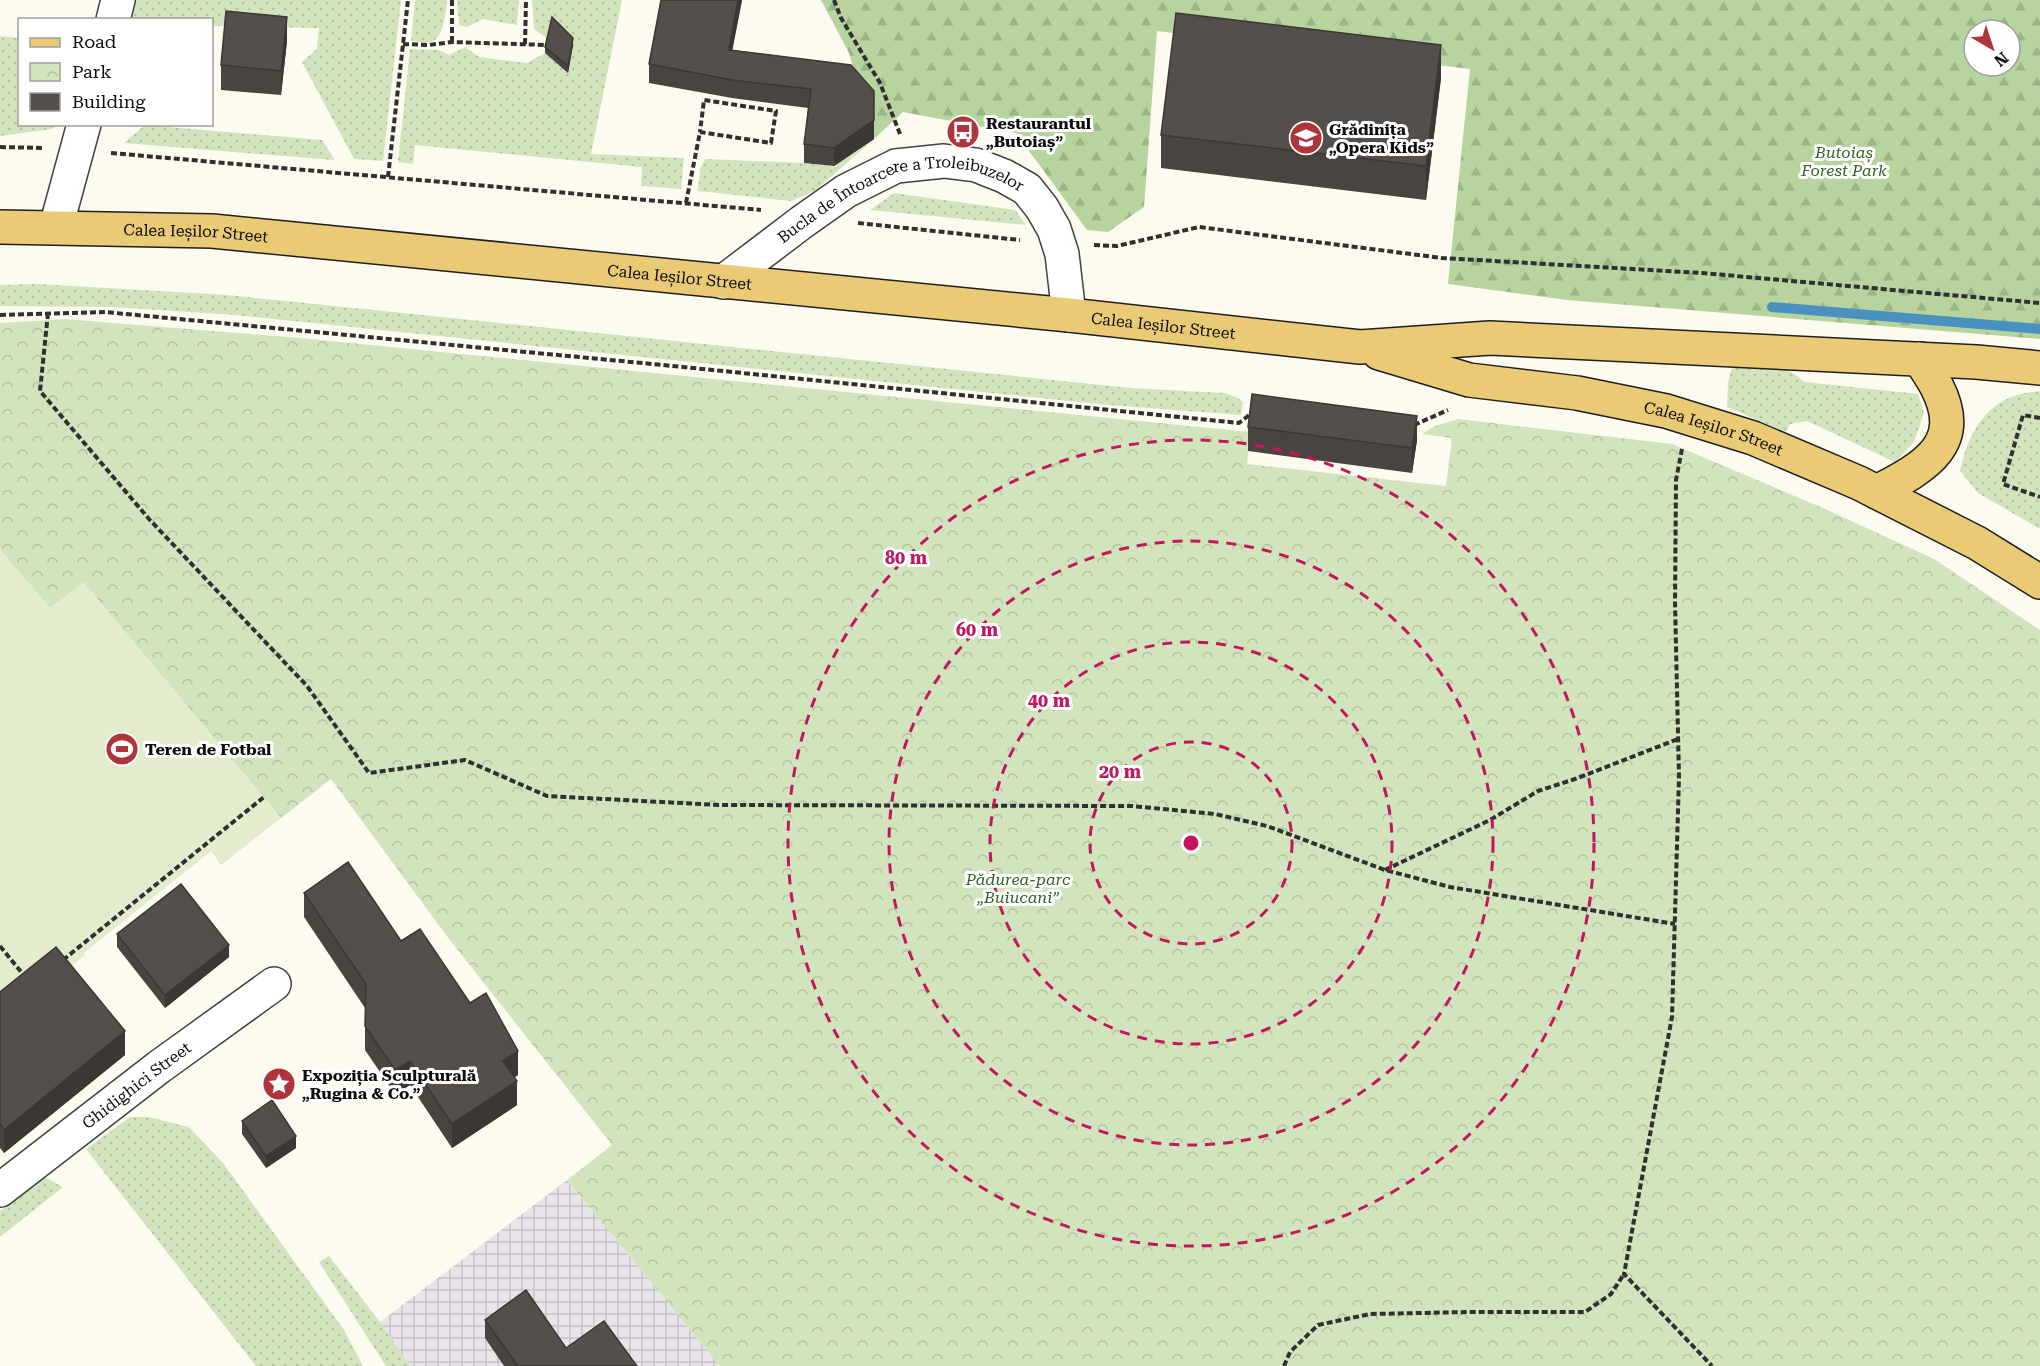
<svg xmlns="http://www.w3.org/2000/svg" width="2040" height="1366" viewBox="0 0 2040 1366" font-family="'Roboto Serif',serif">
<style>
.industrial{fill:url(#industrial-grid)}
.forest{fill:url(#forest-firs);fill-rule:evenodd}
.park{fill:url(#park-crowns)}
.garden{fill:url(#garden-dots)}
.pitch{fill:#e3edce}
.lines{fill:none;stroke-linecap:round;stroke-linejoin:round}
.stream{stroke:#4992bf;stroke-width:10}
.minor-casing{stroke:#414141;stroke-width:36}
.major-casing{stroke:#1f1f1f;stroke-width:36}
.path{stroke:#303030;stroke-width:4;stroke-dasharray:6 3;stroke-linecap:butt}
.minor{stroke:#fff;stroke-width:33}
.major{stroke:#eaca74;stroke-width:33}
.wall{fill:#494440}
.shaded-wall{fill:#3c3734}
.building{fill:#554f4b;stroke:#3c3734;stroke-width:1.5}
.ring{fill:none;stroke:#c2185b;stroke-width:3;stroke-dasharray:10 8}
.labels{text-anchor:middle;stroke-width:6;stroke-linejoin:round;paint-order:stroke}
.poi-label{font-size:16px;font-weight:bold;fill:#0e0e0e;stroke:#fff;text-anchor:start}
.park-label{font-size:16px;font-style:italic;fill:#325f25;stroke:#fff}
.street-label{font-size:16px;fill:#0e0e0e;stroke:#fff}
.centre{fill:#c2185b;stroke:#fff;stroke-width:3}
.ring-label{font-size:18px;text-anchor:middle;font-weight:bold;fill:#c2185b;stroke:#fff;stroke-width:6;stroke-linejoin:round;paint-order:stroke}
</style>
<defs>
<pattern id="industrial-grid" width="8" height="8" patternUnits="userSpaceOnUse" patternTransform="scale(1.5)"><rect width="8" height="8" fill="#eae3eb"/><path d="M0 4h8M4 0v8" fill="none" stroke="#c8c2c8"/></pattern>
<pattern id="forest-firs" width="22" height="20" patternUnits="userSpaceOnUse" patternTransform="scale(1.5)"><rect width="22" height="20" fill="#b7d49e"/><path d="M5 1l3.5 6h-7zM16 11l3.5 6h-7z" fill="#9cb587"/></pattern>
<pattern id="park-crowns" width="20" height="18" patternUnits="userSpaceOnUse" patternTransform="scale(1.5)"><rect width="20" height="18" fill="#d2e4bd"/><path d="M2 6a3 3 0 1 1 6 0M12 15a3 3 0 1 1 6 0" fill="none" stroke="#b3c2a1"/></pattern>
<pattern id="garden-dots" width="8" height="8" patternUnits="userSpaceOnUse" patternTransform="scale(1.5)"><rect width="8" height="8" fill="#d2e4bd"/><path d="M2 2h.1M6 6h.1" fill="none" stroke="#b3c2a1" stroke-width="1.8" stroke-linecap="round"/></pattern>
</defs>
<rect width="100%" height="100%" fill="#fdfaf0"/>
<path class="industrial" d="M567,1180L720,1366H410L380,1322Z"/>
<path class="forest" d="M821,0H2040V339L1567,300L1448,284L1470,69L1157,31L1144,207L1108,232L1087,230L1016,133L903,112L874,139L849,53ZM1974,30H2010V66H1974Z"/>
<path class="park" d="M65,319L300,338L1250,432L1247,464L1446,486L1452,438L1422,434L1435,426L1458,419L1672,444L1823,508L1934,559L2040,630V1366H720L567,1180L612,1145L446,935L331,779L281,818L84,583L50,608L0,550V323Z"/>
<path class="garden" d="M130,0H401L383,161L354,159L302,62L317,49L319,28L212,26V20H121Z
M415,0H447C446,11 444,38 431,42C425,44 417,41 411,41Z
M457,0H519L517,25L483,19L467,27L459,25Z
M532,0H622L591,154L684,158L681,189L641,186L642,167L415,145L413,164L398,162L410,49L439,50L449,55L465,47L479,57L527,63L545,53L557,63L548,39L534,29Z
M0,36L19,38L20,124L57,125L52,129L0,136Z
M145,125L322,140L335,160L124,143Z
M874,139L815,191L791,201L698,191L700,169L705,159L804,163L837,167L840,150Z
M894,193L1015,210L1026,225L870,210Z
M37,284L228,295L1131,388L1224,393L1236,397L1243,402L1241,415L1108,405L235,315L112,307L0,306V285Z
M1779,363L1805,382L1918,394L1924,413L1914,442L1895,462L1807,421L1790,424L1786,432L1727,407L1728,383L1733,364Z
M2040,391V529L1978,493L1960,471C1967,438 1982,406 2017,395C2024,393 2032,392 2040,391Z
M130,1117H148L189,1127L223,1163L344,1330L363,1366H256L86,1149Z
M43,1176L63,1187L0,1237V1211Z
M329,1256L380,1322L410,1366H386L319,1262Z"/>
<path class="pitch" d="M0,550L50,608L83,582L281,818L221,865L211,851L84,953L85,955L0,1025Z"/>
<g class="lines">
<path class="stream" d="M1772,307L2040,329"/>
<defs>
<g id="minor">
<path d="M113,20L118,0"/>
<path d="M56,227L84,124"/>
<path id="s1" d="M723,282L802,222L846,191L896,166L944,161L976,165L1004,176L1027,189L1042,208L1054,229L1062,254L1069,315"/>
<path id="s2" d="M0,1190L159,1067L274,984"/>
</g>
<g id="major">
<path id="s3" d="M0,227L212,231L1069,315L1360,347L1490,338L1976,362L2040,368"/>
<path id="s4" d="M1379,353L1469,380L1577,393L1666,411L1753,438L1859,483L1977,543L2040,582"/>
<path d="M1877,492C1922,468 1967,446 1937,387C1932,377 1925,368 1920,359"/>
</g>
</defs>
<use href="#minor" class="minor-casing"/>
<use href="#major" class="major-casing"/>
<path class="path" d="M452,0V42
M834,0L841,18L880,83L900,134
M403,44L429,45L452,42L547,45
M525,44L526,0
M0,147L44,148
M111,153L761,210
M388,177L408,0
M686,203L700,132L771,143L776,111L704,100L700,132
M858,223L1020,240
M1094,245L1117,246L1199,227L1442,258L1702,273L2040,303
M48,313L40,391L149,519L307,686L369,773L465,760L547,796L719,805L1132,806L1215,814L1267,826L1385,870L1450,887L1675,924
M0,315L105,312L663,365L1239,423L1253,412
M2040,418L2023,415L2003,484L2040,497
M1414,425L1448,410
M1682,449L1676,480L1675,602L1679,777L1672,1017L1624,1274L1712,1366
M1385,870L1490,820L1538,791L1575,779L1678,739
M0,946L26,978
M63,960L264,797
M1284,1366L1290,1352L1318,1325L1370,1314L1470,1312H1585L1611,1294L1624,1274"/>
<use href="#minor" class="minor"/>
<use href="#major" class="major"/>
</g>
<path class="wall" d="M661,0H742L732,50L851,65L874,139L834,166L804,163V144L808,108L732,98L649,83V64Z
M287,41L281,95L221,90V65Z
M573,45L568,73L545,53V47Z
M1441,78L1426,200L1161,168V135Z
M1248,427L1417,440L1412,473L1248,451Z
M304,893L401,941L518,1075L514,1077L517,1105L452,1148L410,1085L395,1094L365,1050V1008L304,917Z
M117,934L229,957L165,1008L117,947Z
M0,992L125,1055L4,1153L0,1148Z
M242,1121L296,1148L266,1168L242,1134Z
M485,1320L566,1348L637,1366H504L485,1338Z"/>
<path class="shaded-wall" d="M738,0H742L729,68V50Z
M287,17V41L281,95V71Z
M573,38V45L568,73V66Z
M1441,45V78L1426,200V166Z
M874,91V139L834,166V148Z
M1417,416V440L1412,473V448Z
M229,945V957L165,1008V995Z
M125,1031V1055L4,1153V1130Z
M518,1051V1075L503,1085V1061Z
M410,1061V1085L395,1094V1070Z
M517,1081V1105L452,1148V1124Z
M296,1136V1148L266,1168V1156Z"/>
<path class="building" d="M661,0H738L729,50L851,65L874,91V120L834,148L804,144L811,89L732,80L649,64Z
M226,11L287,17L281,71L221,65Z
M1176,13L1441,45L1426,166L1161,135Z
M552,17L573,38L568,66L545,47Z
M1252,394L1417,416L1412,448L1248,427Z
M348,862L401,941L420,929L470,1003L486,993L518,1051L503,1061L517,1081L452,1124L410,1061L395,1070L365,1026L366,984L304,893Z
M181,884L229,945L165,995L117,934Z
M56,947L125,1031L4,1130L0,1124V992Z
M272,1100L296,1136L266,1156L242,1121Z
M526,1290L566,1348L604,1321L637,1366H518L485,1320Z"/>
<g class="ring">
<circle cx="1191" cy="843" r="101"/>
<circle cx="1191" cy="843" r="201"/>
<circle cx="1191" cy="843" r="302"/>
<circle cx="1191" cy="843" r="403"/>
</g>
<defs>
<symbol id="bus-disc" viewBox="-11 -11 22 22"><circle r="9.5" fill="#af353d" stroke="#fff"/><path d="M-5-6H5V4H4V6H2V4H-2V6H-4V4H-5ZM-3.5-4V0h7V-4ZM-3.5 1.2v1.5H-2V1.2ZM2 1.2v1.5H3.5V1.2Z" fill="#fff"/></symbol>
<symbol id="school-disc" viewBox="-11 -11 22 22"><circle r="9.5" fill="#af353d" stroke="#fff"/><path d="M0-5L7-2L0 1L-7-2ZM-4 1L0 2.5L4 1V4Q0 6-4 4Z" fill="#fff"/></symbol>
<symbol id="stadium-disc" viewBox="-11 -11 22 22"><circle r="9.5" fill="#af353d" stroke="#fff"/><path d="M0-5a6.5 5 0 1 0 0 10a6.5 5 0 1 0 0-10ZM-3.5-1.8h7v3.6h-7Z" fill="#fff"/></symbol>
<symbol id="sight-disc" viewBox="-11 -11 22 22"><circle r="9.5" fill="#af353d" stroke="#fff"/><path d="M0-6L1.8-2.2L6-1.7L2.9 1.2L3.7 5.4L0 3.3L-3.7 5.4L-2.9 1.2L-6-1.7L-1.8-2.2Z" fill="#fff"/></symbol>
</defs>
<g fill-rule="evenodd">
<use href="#bus-disc" x="944" y="113" width="38" height="38"/>
<use href="#school-disc" x="1287" y="119" width="38" height="38"/>
<use href="#stadium-disc" x="103" y="730" width="38" height="38"/>
<use href="#sight-disc" x="260" y="1065" width="38" height="38"/>
</g>
<g class="labels">
<g class="poi-label">
<text x="986" y="129">Restaurantul<tspan x="986" dy="18">„Butoiaș”</tspan></text>
<text x="1329" y="135">Grădinița<tspan x="1329" dy="18">„Opera Kids”</tspan></text>
<text x="145" y="755">Teren de Fotbal</text>
<text x="302" y="1081">Expoziția Sculpturală<tspan x="302" dy="18">„Rugina &amp; Co.”</tspan></text>
</g>
<g class="park-label">
<text x="1844" y="158">Butoiaș<tspan x="1844" dy="18">Forest Park</tspan></text>
<text x="1018" y="885">Pădurea-parc<tspan x="1018" dy="18">„Buiucani”</tspan></text>
</g>
<g class="street-label">
<text dy="6" stroke="none"><textPath href="#s1" startOffset="206">Bucla de Întoarcere a Troleibuzelor</textPath></text>
<text dy="6" stroke="none"><textPath href="#s3" startOffset="196">Calea Ieșilor Street</textPath></text>
<text dy="6" stroke="none"><textPath href="#s3" startOffset="682">Calea Ieșilor Street</textPath></text>
<text dy="6" stroke="none"><textPath href="#s3" startOffset="1168">Calea Ieșilor Street</textPath></text>
<text dy="6" stroke="none"><textPath href="#s4" startOffset="344">Calea Ieșilor Street</textPath></text>
<text dy="6" stroke="none"><textPath href="#s2" startOffset="172">Ghidighici Street</textPath></text>
</g>
</g>
<circle cx="1191" cy="843" r="9" class="centre"/>
<g class="ring-label">
<text x="906" y="564">80 m</text>
<text x="977" y="636">60 m</text>
<text x="1049" y="707">40 m</text>
<text x="1120" y="778">20 m</text>
</g>
<rect x="18" y="18" width="195" height="108" fill="#ffffff" stroke="#9f9f9f" stroke-width="1.5"/>
<rect x="30" y="38" width="30" height="9" fill="#eaca74" stroke="#9f9f9f" stroke-width="1.5"/>
<text x="72" y="48" font-size="18" fill="#0e0e0e">Road</text>
<rect x="30" y="63" width="30" height="18" fill="url(#park-crowns)" stroke="#9f9f9f" stroke-width="1.5"/>
<text x="72" y="78" font-size="18" fill="#0e0e0e">Park</text>
<rect x="30" y="93" width="30" height="18" fill="#554f4b" stroke="#9f9f9f" stroke-width="1.5"/>
<text x="72" y="108" font-size="18" fill="#0e0e0e">Building</text>
<g transform="translate(1992 48) rotate(141)"><circle r="28" fill="#ffffff" stroke="#9f9f9f" stroke-width="1.5"/>
<path d="M0-4.5L10 22L0 15L-10 22Z" fill="#af353d"/>
<text y="-9" font-size="16" font-weight="bold" text-anchor="middle" fill="#0e0e0e">N</text>
</g>
</svg>
